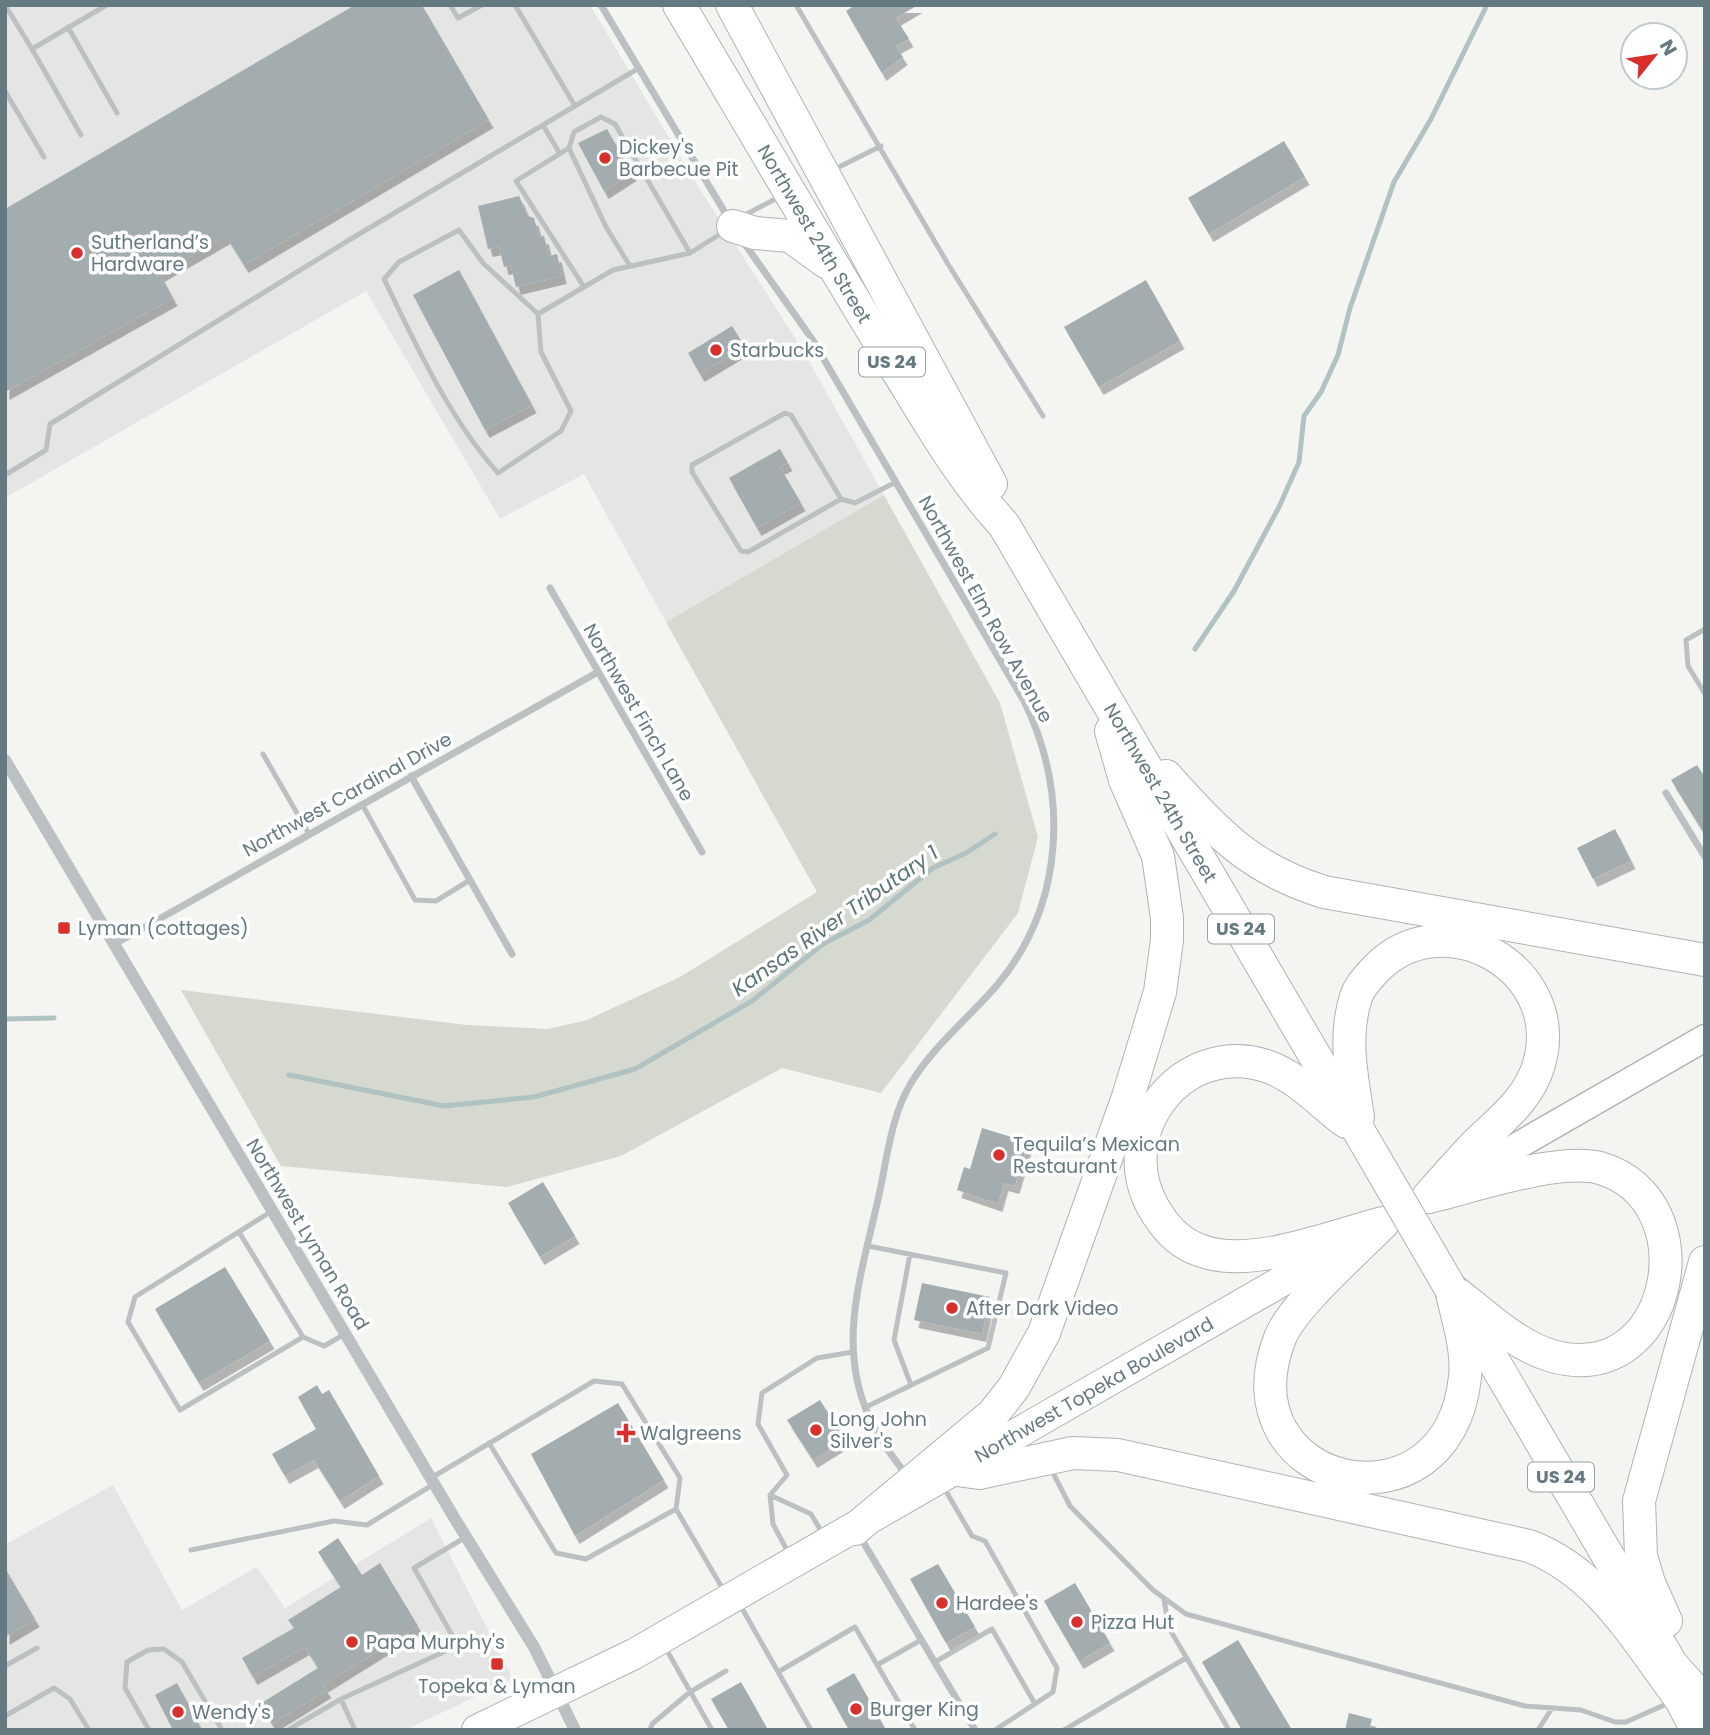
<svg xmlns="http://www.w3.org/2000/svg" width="1710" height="1735" viewBox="0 0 1710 1735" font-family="Poppins,sans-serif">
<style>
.built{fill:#e5e5e4}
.green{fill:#d5d9d0}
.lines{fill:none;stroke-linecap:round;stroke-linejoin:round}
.stream{stroke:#b1c2c3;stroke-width:5}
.building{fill:#a3adb0;filter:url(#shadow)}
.secondary-casing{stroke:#aeb6b8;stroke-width:29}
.primary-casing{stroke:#adb4b6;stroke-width:32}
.trunk-casing{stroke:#afb4b6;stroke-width:34}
.service{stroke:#bbc1c3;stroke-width:5}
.minor{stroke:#bbc1c3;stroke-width:7}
.tertiary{stroke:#bbc1c3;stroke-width:12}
.secondary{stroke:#fff;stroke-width:26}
.primary{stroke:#fff;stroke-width:30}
.trunk{stroke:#fff;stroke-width:32}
.trunk-bridge-casing{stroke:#afb4b6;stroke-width:34;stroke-linecap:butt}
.trunk-bridge{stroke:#fff;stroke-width:32}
.poi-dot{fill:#d92f2d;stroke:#fff;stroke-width:2.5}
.labels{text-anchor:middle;stroke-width:7;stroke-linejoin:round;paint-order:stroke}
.shield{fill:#fff;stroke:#93a2a6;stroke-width:2}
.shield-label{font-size:18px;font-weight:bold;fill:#657a80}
.poi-label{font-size:19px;fill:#657a80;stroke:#fff;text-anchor:start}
.street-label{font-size:19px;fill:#657a80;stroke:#fff}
.water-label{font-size:21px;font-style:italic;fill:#5c7677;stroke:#fff}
</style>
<defs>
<filter id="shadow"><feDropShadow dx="4.5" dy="8" stdDeviation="0" flood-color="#0004"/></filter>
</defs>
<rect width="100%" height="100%" fill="#f4f4f1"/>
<path class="built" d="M5,5H590L699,188L801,347L884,495L666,622L584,474L500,519L366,291L5,498Z
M113,1485L182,1610L257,1567L285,1608L431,1518L513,1679L405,1730H5V1540L8,1543Z"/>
<path class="green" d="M884,495L1000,703L1038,837L1018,913L881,1093L782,1068L621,1156L507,1187L281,1166L181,990L467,1025L548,1029L587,1020L680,977L817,892L666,622Z"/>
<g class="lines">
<path class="stream" d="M1195,649L1234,591L1279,507L1299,462L1304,416L1321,392L1338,355L1350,308L1394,182L1431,119L1487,5
M5,1019L54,1018
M289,1075L444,1106L534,1097L635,1069L752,1001L823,944L869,920L933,868L966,853L995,834"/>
</g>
<path class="building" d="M355,5H422L489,120L244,265L226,236L160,274L173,298L5,392V209Z
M855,5H918L896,18L909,39L896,46L903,57L882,73L846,11Z
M607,129L632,173L604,191L578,143Z
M1284,141L1305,177L1209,234L1188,198Z
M519,196L528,216L534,218L539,237L544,236L549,256L557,254L562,276L516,287L511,266L504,267L499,247L488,249L478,206Z
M459,270L532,405L485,430L413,295Z
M1146,280L1180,341L1099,387L1064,327Z
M732,326L745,347L700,374L688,353Z
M780,449L788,463L780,467L801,503L757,528L729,478Z
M1697,765L1705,777V835L1671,780Z
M1615,829L1631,861L1593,879L1577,848Z
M982,1128L1028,1142L1015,1186L1004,1183L998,1204L957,1190L964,1167L970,1169Z
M543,1182L575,1236L540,1257L508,1203Z
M225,1267L270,1341L199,1383L155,1309Z
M922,1283L990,1297L982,1334L914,1320Z
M317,1385L322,1394L329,1390L379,1476L340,1501L314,1460L285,1476L272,1454L316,1429L298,1397Z
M820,1400L845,1440L813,1460L787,1420Z
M618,1403L664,1480L575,1536L531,1454Z
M338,1538L362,1575L380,1563L418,1626L323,1685L327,1690L272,1724L260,1704L318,1668L305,1647L253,1677L242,1658L294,1628L288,1620L341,1587L318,1552Z
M938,1564L975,1627L946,1643L910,1579Z
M5,1568L35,1619L5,1637Z
M1075,1583L1110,1643L1079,1661L1044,1601Z
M1238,1640L1292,1730H1242L1202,1662Z
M854,1673L886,1730H849L826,1689Z
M741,1682L768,1730H729L711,1699Z
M177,1683L202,1730H173L155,1695Z
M1349,1713L1372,1719L1369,1730H1345Z"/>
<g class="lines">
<defs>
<path id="secondary" d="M1451,1184L1705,1038"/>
<g id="primary">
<path id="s1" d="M477,1730L634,1654L1362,1235"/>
</g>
<g id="trunk">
<path id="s2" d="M679,5C748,120 815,237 885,351C923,411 956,473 1004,525L1360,1133"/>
<path d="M732,5L991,484"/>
<path d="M733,226L755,233L790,236L826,262"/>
<path d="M1166,776C1218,833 1248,868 1324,892L1705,960"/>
<path d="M1358,1117C1352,1077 1343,1037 1356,997C1359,987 1367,979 1374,971C1441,898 1567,968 1539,1064C1529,1100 1499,1121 1474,1146C1458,1163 1443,1180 1428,1197"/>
<path d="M1346,1122C1322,1104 1297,1077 1269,1067C1182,1036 1105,1136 1158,1215C1168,1231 1183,1245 1202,1251C1253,1269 1332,1236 1383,1223"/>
<path d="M1428,1197C1472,1187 1558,1157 1600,1168C1710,1200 1673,1390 1552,1356C1514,1345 1482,1312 1451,1289"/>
<path d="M1382,1224C1356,1251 1292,1306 1280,1338C1221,1488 1448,1541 1465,1377C1468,1348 1457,1317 1451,1289"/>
<path d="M1466,1314L1672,1665L1705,1702"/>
<path d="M957,1470L979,1473L1073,1453L1118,1455L1529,1546C1600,1573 1636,1640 1680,1698"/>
<path d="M855,1529L993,1414L1014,1387L1044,1333L1128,1097L1160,992L1167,940V918L1158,856L1125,780L1111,731"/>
<path d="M1666,1621L1649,1583L1641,1556L1639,1501L1705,1262"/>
<path d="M1676,1680L1680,1698L1697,1730"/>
</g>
</defs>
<use href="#secondary" class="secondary-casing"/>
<use href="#primary" class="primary-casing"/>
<use href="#trunk" class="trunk-casing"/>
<path class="service" d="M5,5L32,49
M450,5L458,18L482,5
M515,5L575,106L639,68
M796,5L948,264L1043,416
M68,27L117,113
M5,91L44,157
M543,125L560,154
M81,135L32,49L105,6
M569,148L516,181L584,287
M833,170L881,146
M743,216L781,196
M630,266L606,227L569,148L574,132L601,117L615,124L690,253
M538,314L483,263L459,230L399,262L384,279C416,345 449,418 498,473L561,431L571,411L541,352L538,314L613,270L690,253L725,231
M5,475L46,450L50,424L354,237L575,106
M841,499L791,415L785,413L692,465V472L741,551L748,552L841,499L855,503L896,482
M1705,629L1686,640L1688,666L1705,694
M263,754L309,834
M362,804L415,900L436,901L470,880
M272,1211L135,1297L128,1322L180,1410L303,1337L324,1346L345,1334
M239,1232L303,1337
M910,1254L894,1340L911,1385
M866,1407L988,1348L1006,1273L868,1246
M489,1443L556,1553L586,1559L676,1509
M1051,1469L1070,1506L1153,1590L1186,1614L1525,1706L1581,1710L1615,1722H1626L1671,1702
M431,1478L594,1381L622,1384L680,1478L676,1509L724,1591
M943,1486L972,1536L985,1541L1057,1668L1053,1692L995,1730
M770,1495L811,1514L824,1536
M191,1550L334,1521L367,1525L434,1484
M789,1554L773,1524L770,1495L787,1475L758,1424L762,1393L817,1358L853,1352
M1164,1600L1169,1628L1229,1730
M739,1603L811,1730
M665,1647L712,1730
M935,1662L992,1629L1035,1704
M877,1665L921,1640
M5,1666L37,1648
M778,1672L855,1627L915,1730
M341,1699L355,1730
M5,1716L54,1688L70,1699L89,1730
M149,1730L125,1688L127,1662L148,1650L164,1649L182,1662L222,1730
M288,1730L341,1699L450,1649L453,1637L414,1568L466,1537
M650,1730L652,1724L690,1692L726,1671
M1064,1730L1186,1658
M1538,1730L1552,1708"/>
<path class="minor" d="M601,5L730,221
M742,240L812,339L1024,701C1069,793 1065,903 998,984C969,1018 934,1045 911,1083C891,1116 887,1159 879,1195C862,1274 833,1349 874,1427C882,1444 895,1459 906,1475
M550,588L702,852
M411,776L512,954
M1666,793L1705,857
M113,945L598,672
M859,1535L975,1730"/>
<path class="tertiary" d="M5,760L455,1519L534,1647L575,1730"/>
<use href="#secondary" class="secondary"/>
<use href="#primary" class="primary"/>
<use href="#trunk" class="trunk"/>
<defs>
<path id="trunk-bridge" d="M1360,1133L1451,1289"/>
</defs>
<use href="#trunk-bridge" class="trunk-bridge-casing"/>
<use href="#trunk-bridge" class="trunk-bridge"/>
</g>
<g class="poi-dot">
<circle cx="605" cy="158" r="7"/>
<circle cx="77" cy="253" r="7"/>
<circle cx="716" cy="350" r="7"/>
<rect x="57" y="921" width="14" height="14" rx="3.5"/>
<circle cx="999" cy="1155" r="7"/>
<circle cx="952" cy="1308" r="7"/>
<circle cx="816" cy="1430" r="7"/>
<path d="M622.5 1422.5h7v7h7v7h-7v7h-7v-7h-7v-7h7z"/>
<circle cx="942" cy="1603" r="7"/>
<circle cx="1077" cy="1622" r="7"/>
<circle cx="352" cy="1642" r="7"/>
<rect x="490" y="1657" width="14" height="14" rx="3.5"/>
<circle cx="856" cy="1709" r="7"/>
<circle cx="178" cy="1712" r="7"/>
</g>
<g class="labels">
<g class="shield">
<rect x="859" y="347.5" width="66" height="29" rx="5"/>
<rect x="1208" y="914.5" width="66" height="29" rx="5"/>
<rect x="1528" y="1462.5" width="66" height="29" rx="5"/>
</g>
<g class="shield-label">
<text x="892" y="368">US 24</text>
<text x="1241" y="935">US 24</text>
<text x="1561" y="1483">US 24</text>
</g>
<g class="poi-label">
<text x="619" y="154">Dickey's<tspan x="619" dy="22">Barbecue Pit</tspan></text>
<text x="91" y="249">Sutherland’s<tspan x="91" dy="22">Hardware</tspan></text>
<text x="730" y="357">Starbucks</text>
<text x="78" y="935">Lyman (cottages)</text>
<text x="1013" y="1151">Tequila’s Mexican<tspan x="1013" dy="22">Restaurant</tspan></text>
<text x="966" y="1315">After Dark Video</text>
<text x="830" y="1426">Long John<tspan x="830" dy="22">Silver's</tspan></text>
<text x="640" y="1440">Walgreens</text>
<text x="956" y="1610">Hardee's</text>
<text x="1091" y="1629">Pizza Hut</text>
<text x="366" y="1649">Papa Murphy's</text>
<text x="497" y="1693" text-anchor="middle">Topeka &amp; Lyman</text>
<text x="870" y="1716">Burger King</text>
<text x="192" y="1719">Wendy's</text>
</g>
<g class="street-label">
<text dy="7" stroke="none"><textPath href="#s2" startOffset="266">Northwest 24th Street</textPath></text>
<text transform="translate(986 609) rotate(61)" y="7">Northwest Elm Row Avenue</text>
<text transform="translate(639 712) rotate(60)" y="7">Northwest Finch Lane</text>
<text dy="7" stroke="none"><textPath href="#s2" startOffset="924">Northwest 24th Street</textPath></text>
<text transform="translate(347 794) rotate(-29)" y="7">Northwest Cardinal Drive</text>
<text transform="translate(308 1234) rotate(59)" y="7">Northwest Lyman Road</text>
<text dy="7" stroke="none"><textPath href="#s1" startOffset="705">Northwest Topeka Boulevard</textPath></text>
</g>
<g class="water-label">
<text transform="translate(835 921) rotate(-35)" y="7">Kansas River Tributary 1</text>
</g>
</g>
<rect width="1710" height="1735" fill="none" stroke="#657a80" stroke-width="14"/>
<g transform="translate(1654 56) rotate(60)"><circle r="33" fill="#ffffff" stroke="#c1cacc" stroke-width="2"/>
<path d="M0-5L12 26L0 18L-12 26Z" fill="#d92f2d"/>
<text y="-10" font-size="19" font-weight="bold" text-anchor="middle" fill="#657a80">N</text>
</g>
</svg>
